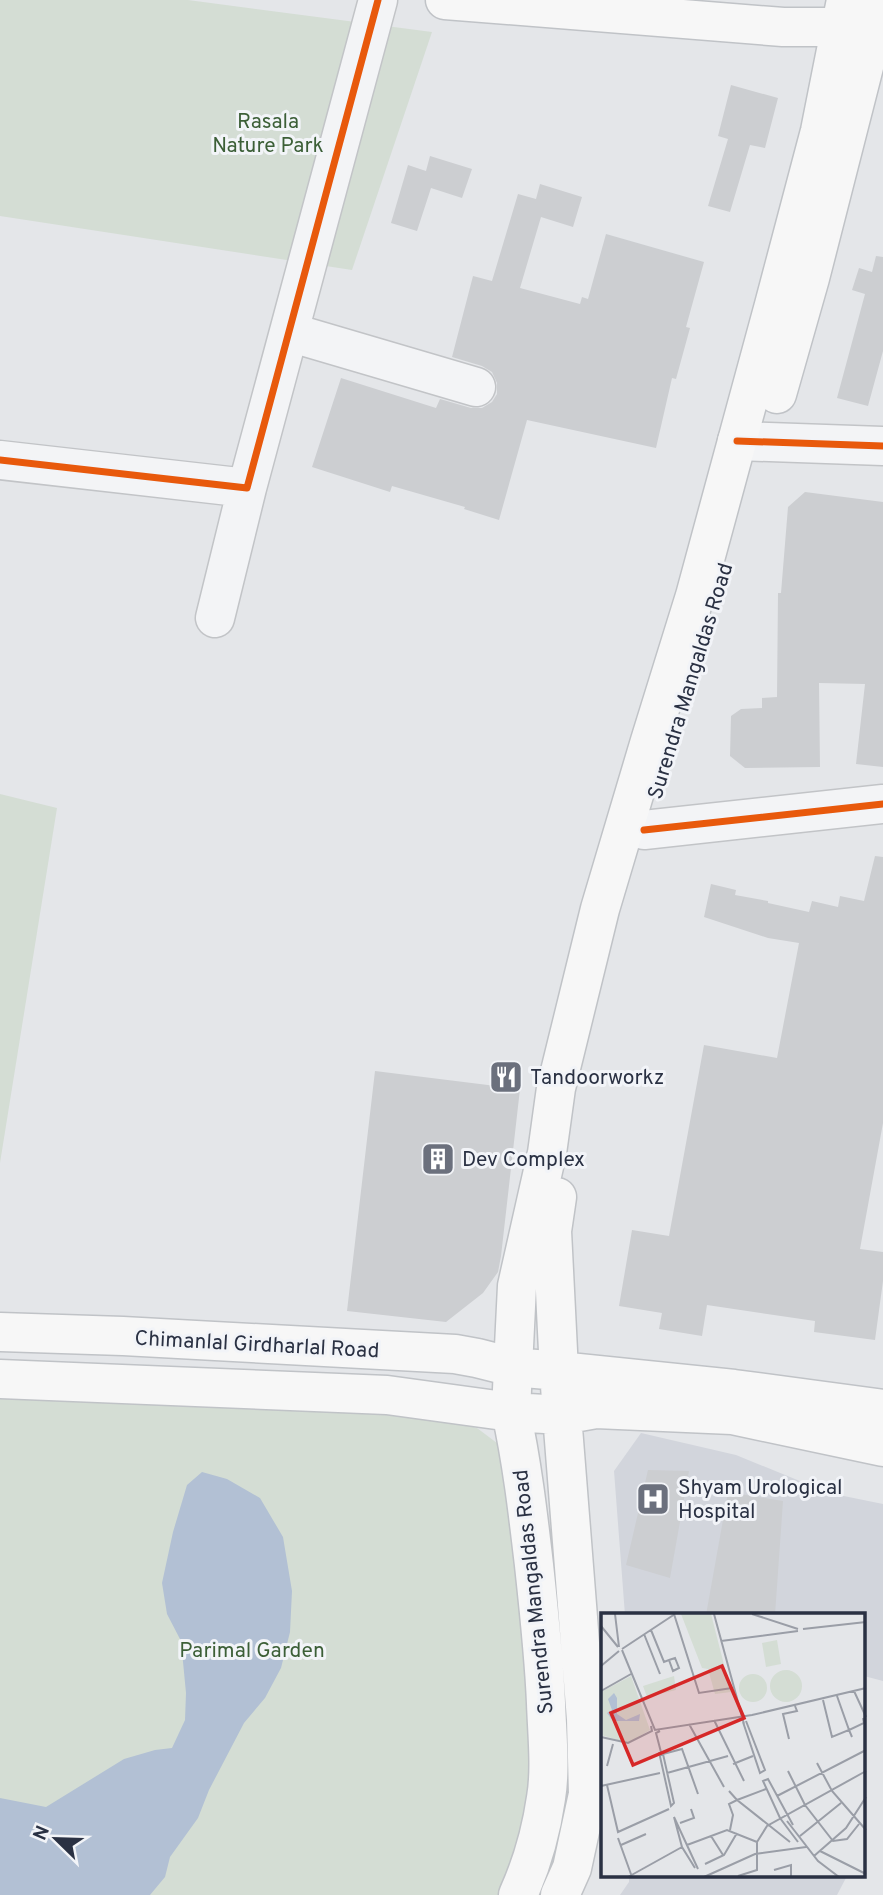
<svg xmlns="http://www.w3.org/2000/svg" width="883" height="1895" viewBox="0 0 883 1895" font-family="Overpass,sans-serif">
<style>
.built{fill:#d2d5dc}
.green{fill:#d4ddd4}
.water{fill:#b2c0d4}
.building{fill:#ccced1}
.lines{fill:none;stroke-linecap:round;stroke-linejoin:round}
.minor-casing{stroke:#c2c4c7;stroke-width:41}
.major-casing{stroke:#c0c3c7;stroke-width:41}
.minor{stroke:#f3f4f6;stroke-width:38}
.major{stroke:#f7f7f7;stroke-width:38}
.cycleway-casing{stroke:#f2f4f8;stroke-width:11}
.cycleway{stroke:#e8590c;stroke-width:7}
.labels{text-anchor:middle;stroke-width:6;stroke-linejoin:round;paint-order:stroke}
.park-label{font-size:21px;fill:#3c5f37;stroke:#f2f4f8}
.street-label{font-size:21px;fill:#2a3143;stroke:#f2f4f8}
.poi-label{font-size:21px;fill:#2a3143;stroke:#f2f4f8;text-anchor:start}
.inset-road{fill:none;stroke:#9a9ea7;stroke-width:2}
.view{fill:#d62828;fill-opacity:0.15;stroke:#d62828;stroke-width:3.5}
.inset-edge{fill:none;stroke:#2a3143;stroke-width:3.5}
</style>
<rect width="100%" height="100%" fill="#e4e6e9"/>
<path class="built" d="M641,1433L736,1455L829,1493L883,1504V1681L864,1676V1615H625L614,1471Z
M629,1876H847L837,1895H620L629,1882Z"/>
<path class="green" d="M0,0H188L432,32L352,270L0,216Z
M0,794L57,808L0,1163Z
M0,1397L349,1408L448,1421L477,1428L497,1443L507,1464L546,1751L512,1895H0Z"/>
<path class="water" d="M202,1472L227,1479L260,1498L283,1537L292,1591L290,1632L281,1668L265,1698L244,1723L209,1790L198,1818L170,1857L165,1877L150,1895H0V1798L46,1807L124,1759L155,1750L172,1748L185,1720L186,1693L181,1641L167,1614L162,1583L173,1532L187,1485Z"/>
<path class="building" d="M731,85L778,98L765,148L750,145L730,212L708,206L728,139L718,136Z
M430,156L472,169L462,198L431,188L417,231L391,223L408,165L426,171Z
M540,184L582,197L573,227L541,217L520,288L580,304L582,297L588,299L606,234L704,262L686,327L690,328L676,379L672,378L656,448L527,420L499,520L464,509L465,507L392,486L390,492L312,467L341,378L436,408L440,399L471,408H482L492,402L497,394V383L492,372L482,366L452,357L473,276L492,281L518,194L536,199Z
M876,256L883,257V351L868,406L837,398L865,294L852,290L859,268L872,272Z
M805,492L883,502V767L856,764L865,684L819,683L820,767L745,768L730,756L731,716L741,709L762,708V698L777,697L778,593H781L788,507Z
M875,856L883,857V1123L860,1249L883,1252V1281L875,1340L814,1332L815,1321L707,1305L702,1336L659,1329L662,1313L619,1306L632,1230L669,1236L704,1045L777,1058L799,943L768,938L704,917L711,884L736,890L735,895L768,901V903L809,912L812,901L838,907L840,896L864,901Z
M375,1071L520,1089L501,1256L498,1272L483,1293L446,1322L347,1311Z
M648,1470L689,1471L670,1578L626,1565Z
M728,1492L783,1501L775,1615H706Z"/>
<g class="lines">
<defs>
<path id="minor" d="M289,332L476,387
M737,441L883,446
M0,460L247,488L378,0
M215,618L247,488
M644,830L883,804"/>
<path id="major" d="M445,0L783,27H865
M777,394L810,278L881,0
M557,1197L552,1231L559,1371L734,1389L883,1409
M0,1332L123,1336L455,1354L477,1358L513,1367L517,1286L547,1153L556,1088L600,909L650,741L695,596L774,305L820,131L846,0
M0,1379L387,1395L511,1412C522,1462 528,1514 534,1565C539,1611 544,1656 546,1703C547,1733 551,1769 546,1798C541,1833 532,1864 518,1895
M560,1895L572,1868L588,1794L586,1719L562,1415L559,1371L513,1367L511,1412L562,1415L596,1409L732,1415L883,1447"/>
</defs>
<use href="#minor" class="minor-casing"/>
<use href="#major" class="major-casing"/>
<use href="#minor" class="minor"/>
<use href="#major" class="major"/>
<defs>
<path id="cycleway" d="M737,441L883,446
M0,460L247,488L378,0
M644,830L883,804"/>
</defs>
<use href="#cycleway" class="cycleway-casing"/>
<use href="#cycleway" class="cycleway"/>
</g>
<defs>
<symbol id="restaurant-square" viewBox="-11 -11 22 22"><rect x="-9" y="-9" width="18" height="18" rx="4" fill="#6b707d" stroke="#f2f4f8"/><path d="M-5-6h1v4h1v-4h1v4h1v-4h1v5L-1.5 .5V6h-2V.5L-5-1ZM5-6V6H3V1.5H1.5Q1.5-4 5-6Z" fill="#fff"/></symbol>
<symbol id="building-square" viewBox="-11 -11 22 22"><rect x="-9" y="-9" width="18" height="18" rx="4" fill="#6b707d" stroke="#f2f4f8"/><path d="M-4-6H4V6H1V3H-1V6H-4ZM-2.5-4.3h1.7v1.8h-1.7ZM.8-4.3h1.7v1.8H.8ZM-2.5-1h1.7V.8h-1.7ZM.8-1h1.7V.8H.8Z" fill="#fff"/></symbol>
<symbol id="hospital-square" viewBox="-11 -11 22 22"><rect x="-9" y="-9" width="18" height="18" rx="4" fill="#6b707d" stroke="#f2f4f8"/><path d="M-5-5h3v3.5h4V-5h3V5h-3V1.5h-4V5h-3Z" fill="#fff"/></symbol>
</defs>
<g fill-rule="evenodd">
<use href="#restaurant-square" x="487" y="1058" width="38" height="38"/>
<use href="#building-square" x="419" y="1140" width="38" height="38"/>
<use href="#hospital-square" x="634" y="1480" width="38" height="38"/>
</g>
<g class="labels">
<g class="park-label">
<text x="268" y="128">Rasala<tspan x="268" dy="24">Nature Park</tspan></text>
<text x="252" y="1657">Parimal Garden</text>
</g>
<g class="street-label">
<text transform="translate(690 681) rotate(-73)" y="7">Surendra Mangaldas Road</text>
<text transform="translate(257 1344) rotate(3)" y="7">Chimanlal Girdharlal Road</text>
<text transform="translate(533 1592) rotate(-96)" y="7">Surendra Mangaldas Road</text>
</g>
<g class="poi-label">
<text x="530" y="1084">Tandoorworkz</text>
<text x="462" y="1166">Dev Complex</text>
<text x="678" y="1494">Shyam Urological<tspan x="678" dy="24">Hospital</tspan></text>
</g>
</g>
<g transform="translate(601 1613)">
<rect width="264" height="264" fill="#e4e6e9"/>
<path d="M80,1H110L130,79L114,81L107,56L101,55ZM176,27L180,51L165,54L161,30ZM169 73a16 16 0 1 1 32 0a16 16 0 1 1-32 0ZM138 75a14 14 0 1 1 28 0a14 14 0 1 1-28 0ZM30,63L49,117L27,130L0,122V79ZM73,63L75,77L46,84L42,73Z" fill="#d4ddd4"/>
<path d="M13,80L16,85V101L25,107L39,101L38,108H12L6,100L11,97L7,86Z" fill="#b2c0d4"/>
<path class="inset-road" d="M14,1L18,34M73,1L98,80L131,75M113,1L143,111M151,1L197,16M0,13L17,34M202,16L265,9M50,17L63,49L68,47L74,45L78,55L72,58L68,47M43,21L59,61M120,28L197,18M21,36L74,1M21,37L54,117L151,102L265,75M0,53L18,38M0,78L30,61M253,78L265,104M222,87L231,124L248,117L236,83M113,107L143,168M142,109L159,160L164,157L145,108M88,111L123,174M59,118L55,120L61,143M0,124L27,130L51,118L50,113M251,124L248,117L263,110L262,105M188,126L182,101L196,98L194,93M58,139L70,193L73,190L62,141M62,141L81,136L97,181M216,150L231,178L265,217M132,151L152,143M6,153L12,131M187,158L204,192L232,228L246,226L258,211M66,160L127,143M6,172L17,219L68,196M0,173L59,160M128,178L136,187L165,176M176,183L265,137M186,208L217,248L238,264M79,210L93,205L90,196M192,212L167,166L162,168L179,205L197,229M129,217L132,202L128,191L136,187L189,229M110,223L122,242M199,223L240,190M17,225L31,264M156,229L166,213L265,158M20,232L45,221M86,232L126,217L156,229V257L137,263M219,238L265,261M213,243L245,215L265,184M104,251L123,242L136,220M94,255L81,234L73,204L97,256M173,257L190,252V264M27,264L81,234M103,264L154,241L205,234"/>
<path class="view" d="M121,53L143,105L32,152L10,100Z"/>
<rect width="264" height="264" class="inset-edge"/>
</g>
<g transform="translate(56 1839) rotate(293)" stroke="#f2f4f8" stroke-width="5" paint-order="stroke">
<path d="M0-5L12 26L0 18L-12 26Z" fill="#2a3143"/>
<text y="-10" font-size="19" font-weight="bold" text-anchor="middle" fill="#2a3143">N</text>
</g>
</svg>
